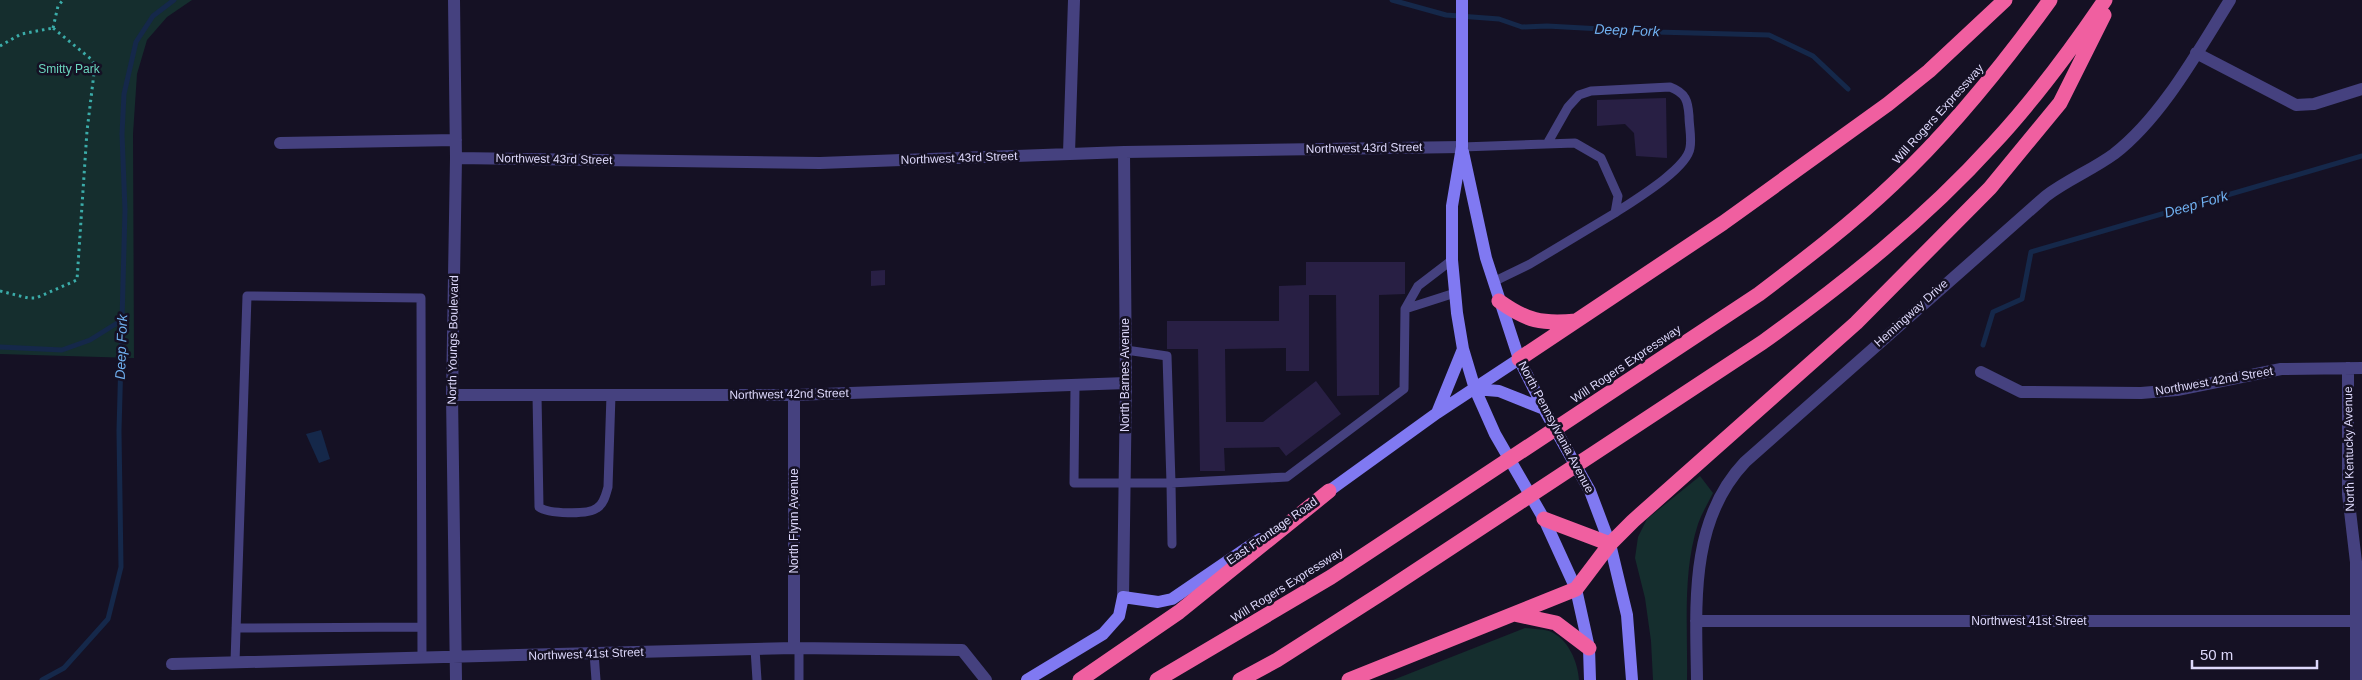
<svg xmlns="http://www.w3.org/2000/svg" width="2362" height="680" viewBox="0 0 2362 680" font-family="Helvetica,sans-serif">
<style>
.green{fill:#152e2e}
.water{fill:#15284a}
.lines{fill:none;stroke-linecap:round;stroke-linejoin:round}
.stream{stroke:#15284a;stroke-width:5}
.building{fill:#281f44}
.path{stroke:#3baca9;stroke-width:3;stroke-dasharray:2.5 4;stroke-linecap:butt}
.lane{stroke:#45417f;stroke-width:9}
.street{stroke:#45417f;stroke-width:12}
.secondary{stroke:#8079f2;stroke-width:12}
.highway{stroke:#f05fa0;stroke-width:15}
.labels{text-anchor:middle;stroke-width:5;stroke-linejoin:round;paint-order:stroke}
.park-label{font-size:12px;fill:#6bd5be;stroke:#151124}
.street-label{font-size:12px;fill:#ddd8fb;stroke:#151124}
.water-label{font-size:14px;font-style:italic;fill:#70b1f1;stroke:#151124}
</style>
<rect width="100%" height="100%" fill="#151124"/>
<path class="green" d="M0,0H192L167,17L147,40L137,74L133,134L134,358L0,354Z
M1700,476L1713,493C1708,503 1702,513 1698,524C1682,573 1688,629 1687,680H1653L1651,641L1645,598L1635,558L1638,537L1647,519Z
M1525,628C1533,629 1542,629 1549,631C1568,638 1578,662 1579,680H1393Z"/>
<path class="water" d="M321,430L330,459L319,463L306,434Z"/>
<g class="lines">
<path class="stream" d="M1392,0L1446,15L1499,19L1522,27L1547,26L1656,32L1769,35L1813,56L1848,89
M1983,345L1993,312L2022,299L2031,252L2362,156
M0,347L62,350L90,340L122,320
M42,680L64,668L108,619L121,567L119,431L125,210L122,134L124,94L136,42L153,16L174,0"/>
</g>
<path class="building" d="M1666,98L1667,158L1636,156L1634,133L1625,124L1597,126V100Z
M1306,262H1405V294L1379,295V395L1337,396L1336,295H1309V371H1286V348L1225,349L1226,422H1263L1316,381L1341,414L1286,456L1279,447L1224,448L1225,471H1200L1198,349H1167V321H1279V286L1306,285Z
M885,270V285L871,286V271Z"/>
<g class="lines">
<path class="path" d="M53,28L58,6L63,0
M0,46L21,34L53,28
M0,291L28,298H36L77,280L87,131L95,65L91,59L53,28"/>
<path class="lane" d="M1547,144L1568,107L1579,95L1591,91L1670,87C1686,93 1688,101 1689,116C1689,126 1692,138 1690,148C1687,169 1633,201 1615,213
M1462,147L1575,143L1601,158L1618,196L1615,213L1530,264L1493,282
M1405,309L1455,293
M1126,350L1167,356L1171,483L1287,477L1404,389L1405,309L1418,286L1452,260
M1075,385L1074,483H1171L1172,544
M537,395L539,507C548,514 588,515 597,508C604,504 606,494 608,487L611,395
M236,628L421,627
M755,649L757,680
M594,653L596,680
M235,662L247,296L421,298L422,658
M799,680V648"/>
<path class="street" d="M454,0L456,158L452,395L456,680
M2196,53L2296,105L2314,104L2362,89
M280,143L456,140
M1069,153L1074,0
M456,158L820,163L1124,152L1462,147
M2348,368V494L2356,562V680
M1981,372L2021,392L2141,393L2177,390L2281,369L2362,368
M452,395H794L1126,383
M1123,597L1126,383L1124,152
M1696,621H2362
M794,648V395
M172,664L794,648L962,650L986,680
M1697,680C1696,605 1689,521 1745,462L2046,196C2067,180 2092,170 2114,154C2162,117 2198,51 2230,0"/>
<path class="secondary" d="M1462,0V147L1452,206V260L1457,313L1463,349L1475,389L1495,434L1544,519L1576,589L1589,648L1590,680
M1463,152L1486,258L1519,359L1544,409L1590,491L1610,544L1627,615L1632,680
M1475,389L1499,391L1544,409
M1437,413L1463,349
M1322,496L1437,413L1519,359
M1027,680L1103,634L1119,616L1123,597L1158,602L1172,599L1260,539"/>
<path class="highway" d="M1499,301C1527,321 1541,324 1576,321
M1519,359L1723,223L1888,104L1929,71L2005,0
M1544,519L1610,544
M1514,614L1556,623L1589,648
M1080,680L1179,612L1329,491
M1157,680L1331,577L1759,294C1805,259 1851,224 1893,184C1952,129 2003,65 2050,0
M1240,680L1277,660L1385,591L1763,342C1845,283 1925,219 1993,144C2034,100 2071,50 2105,0
M1349,680L1576,589L1610,544L1633,521L1856,323L1990,188L2060,103L2104,15"/>
</g>
<g class="labels">
<g class="park-label">
<text x="69" y="73">Smitty Park</text>
</g>
<g class="street-label">
<text transform="translate(1938 114) rotate(-48)" y="4">Will Rogers Expressway</text>
<text transform="translate(1364 148) rotate(-1)" y="4">Northwest 43rd Street</text>
<text transform="translate(959 158) rotate(-2)" y="4">Northwest 43rd Street</text>
<text transform="translate(554 159) rotate(1)" y="4">Northwest 43rd Street</text>
<text transform="translate(1911 313) rotate(-42)" y="4">Hemingway Drive</text>
<text transform="translate(453 340) rotate(-89)" y="4">North Youngs Boulevard</text>
<text transform="translate(1626 364) rotate(-34)" y="4">Will Rogers Expressway</text>
<text transform="translate(1125 375) rotate(-90)" y="4">North Barnes Avenue</text>
<text transform="translate(2214 381) rotate(-10)" y="4">Northwest 42nd Street</text>
<text transform="translate(789 394) rotate(-1)" y="4">Northwest 42nd Street</text>
<text transform="translate(1556 427) rotate(62)" y="4">North Pennsylvania Avenue</text>
<text transform="translate(2349 449) rotate(-91)" y="4">North Kentucky Avenue</text>
<text transform="translate(794 521) rotate(-90)" y="4">North Flynn Avenue</text>
<text transform="translate(1272 531) rotate(-35)" y="4">East Frontage Road</text>
<text transform="translate(1287 585) rotate(-32)" y="4">Will Rogers Expressway</text>
<text x="2029" y="625">Northwest 41st Street</text>
<text transform="translate(586 654) rotate(-2)" y="4">Northwest 41st Street</text>
</g>
<g class="water-label">
<text transform="translate(1627 30) rotate(2)" y="5">Deep Fork</text>
<text transform="translate(2196 204) rotate(-16)" y="5">Deep Fork</text>
<text transform="translate(121 347) rotate(-88)" y="5">Deep Fork</text>
</g>
</g>
<path d="M2192 660v8h125v-8" fill="none" stroke="#ddd8fb" stroke-width="2.5"/>
<text x="2200" y="660" font-size="15" fill="#ddd8fb" stroke="#151124" stroke-width="4" paint-order="stroke">50 m</text>
</svg>
